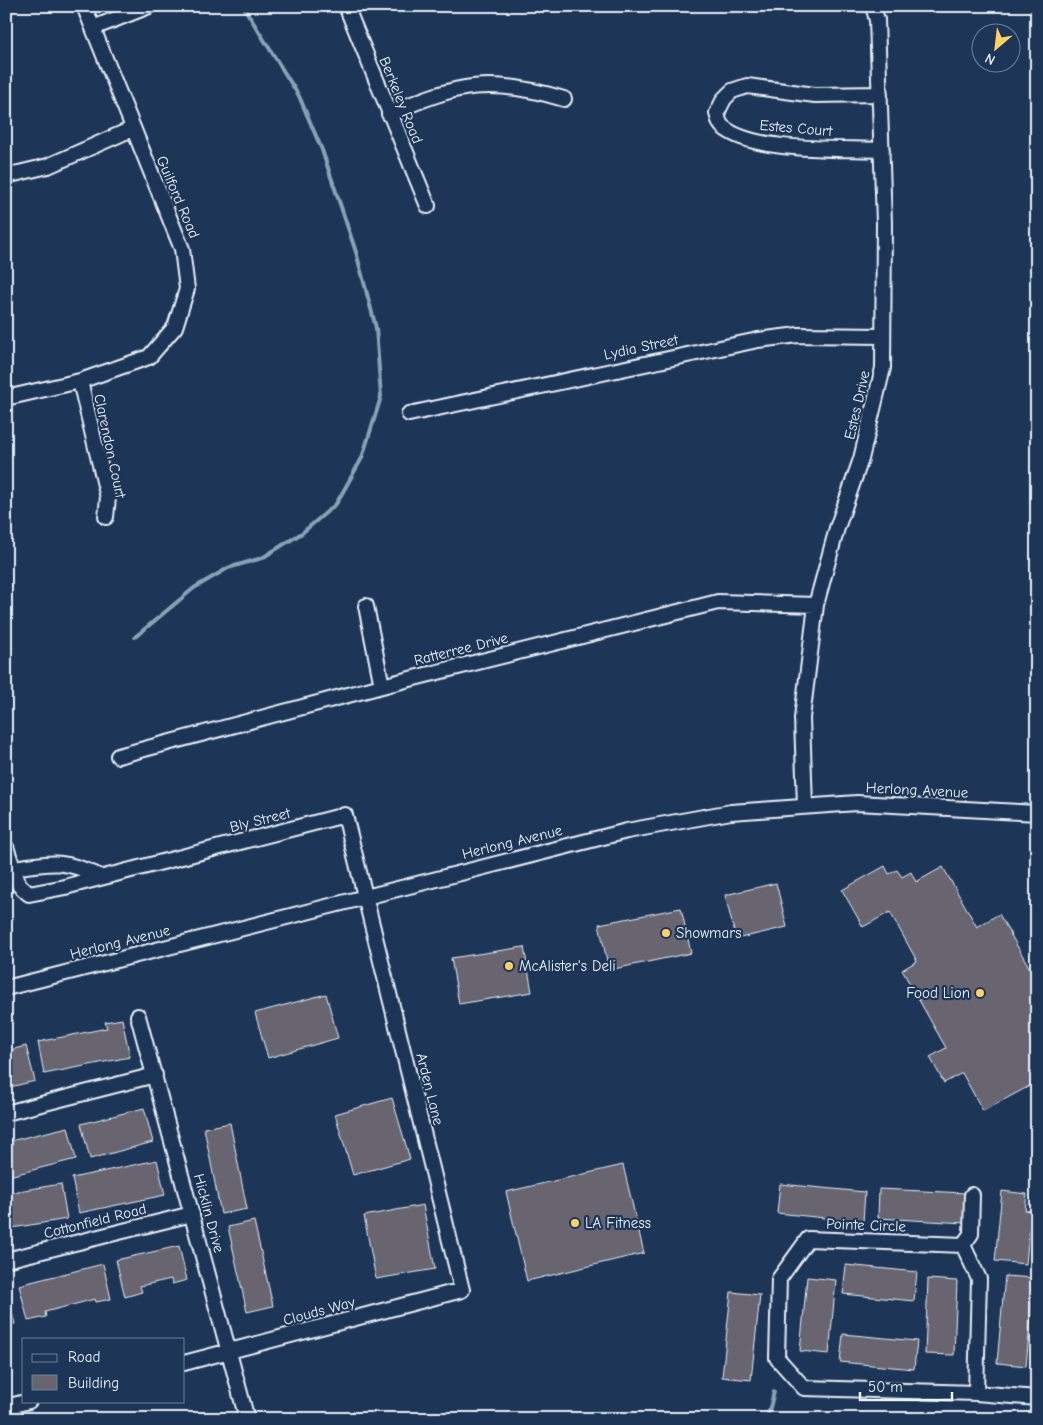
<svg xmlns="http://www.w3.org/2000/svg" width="1043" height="1425" viewBox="0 0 1043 1425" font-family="'Comic Neue',sans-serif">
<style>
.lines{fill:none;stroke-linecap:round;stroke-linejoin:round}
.stream{stroke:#86a4b5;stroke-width:4}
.building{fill:#676571;stroke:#e8f1f8}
.minor-casing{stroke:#e8f1f8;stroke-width:18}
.minor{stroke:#1d3557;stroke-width:14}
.poi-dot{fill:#ffd166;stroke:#1d3557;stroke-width:2}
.labels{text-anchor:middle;stroke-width:4.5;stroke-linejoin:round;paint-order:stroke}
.street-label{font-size:15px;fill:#e8f1f8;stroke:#1d3557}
.poi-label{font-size:15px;fill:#e8f1f8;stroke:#1d3557;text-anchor:start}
</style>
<rect width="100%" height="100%" fill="#1d3557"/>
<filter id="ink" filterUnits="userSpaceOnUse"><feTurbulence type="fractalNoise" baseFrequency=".02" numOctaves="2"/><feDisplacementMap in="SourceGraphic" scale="10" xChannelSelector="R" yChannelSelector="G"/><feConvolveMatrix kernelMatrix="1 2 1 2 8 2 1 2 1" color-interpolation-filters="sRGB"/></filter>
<g filter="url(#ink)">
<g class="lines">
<path class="stream" d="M135,637L194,588L228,568L262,558L302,533L336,504L362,458L381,397L376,328L356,252L322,150L299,96L243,6
M767,1419L774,1392"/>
</g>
<path class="building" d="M885,866L889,874L897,870L902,877L911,872L916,882L943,867L977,927L999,914L1037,981V1082L983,1111L962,1073L944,1083L930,1057L946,1048L902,970L917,961L890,912L863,927L842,890Z
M776,883L787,927L736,939L725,895Z
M681,908L691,953L609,970L599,924Z
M524,947L532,992L459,1004L451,958Z
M326,994L338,1038L268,1058L255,1013Z
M122,1019L130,1057L44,1074L38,1042L107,1028L105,1022Z
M26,1046L35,1081L6,1088V1051Z
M392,1098L410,1159L353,1175L335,1114Z
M144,1108L153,1142L90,1159L81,1124Z
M230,1123L247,1209L221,1214L204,1128Z
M68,1127L76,1159L9,1176L10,1180L6,1181V1142Z
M157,1160L165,1195L79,1213L72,1178Z
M623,1165L644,1253L527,1281L506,1192Z
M61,1184L67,1219L6,1229V1193Z
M780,1184L865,1192L863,1222L777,1213Z
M879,1189L966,1193L965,1223L878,1218Z
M1002,1191L1027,1194L1025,1210L1031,1211L1026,1264L995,1261Z
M423,1205L435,1269L376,1279L364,1216Z
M254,1221L273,1306L247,1312L228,1227Z
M179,1246L187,1280L172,1284L171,1279L140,1286L142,1292L125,1297L116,1260Z
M103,1264L111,1299L96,1302L95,1299L45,1312L46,1317L28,1321L19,1285Z
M846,1265L917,1272L914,1301L843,1294Z
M1005,1276L1034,1278L1026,1366L997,1363Z
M807,1277L836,1280L829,1354L800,1351Z
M928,1279L957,1281L954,1355L925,1354Z
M6,1290L15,1324L6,1326Z
M731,1292L760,1295L751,1380L722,1377Z
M843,1334L917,1341L914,1369L840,1362Z"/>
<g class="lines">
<defs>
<path id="minor" d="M346,6L428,206
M93,28L149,6
M880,94L815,95L747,86L732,91L724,99L717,113C718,117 719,124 723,127C753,153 841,148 882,150
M389,114C457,83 492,77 564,99
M6,176L48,166L132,129
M80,381L108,498L106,517
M6,398L80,381L149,357L175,327L187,289L182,249L84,6
M409,414L758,340L798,335L883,336
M366,606L382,686
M118,756L382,686L718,602L816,605
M805,806L802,718L816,605L837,528L861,459L883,368L884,223L877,20L873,6
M6,847L19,885L29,894L65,887L345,815L462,1290L184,1363
M13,868C52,862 65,859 101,877
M6,988L627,831L731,812L857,803L1037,813
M138,1016L247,1419
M6,1113L155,1075
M963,1245L971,1234L972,1195
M6,1260L192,1214
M976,1393L979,1279L963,1245L808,1239L779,1279L777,1358L804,1388L976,1393L1037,1398
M6,1407L29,1401"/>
</defs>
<use href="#minor" class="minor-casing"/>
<use href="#minor" class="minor"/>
</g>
</g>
<g class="poi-dot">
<circle cx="666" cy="933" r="5"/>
<circle cx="509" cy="966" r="5"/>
<circle cx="980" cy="993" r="5"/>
<circle cx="575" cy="1223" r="5"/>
</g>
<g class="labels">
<g class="street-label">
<text transform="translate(401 100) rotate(68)" y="5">Berkeley Road</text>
<text transform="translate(796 128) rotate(5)" y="5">Estes Court</text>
<text transform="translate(178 197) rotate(67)" y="5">Guilford Road</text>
<text transform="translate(641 347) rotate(-12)" y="5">Lydia Street</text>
<text transform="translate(857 405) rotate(-77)" y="5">Estes Drive</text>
<text transform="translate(110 446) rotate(78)" y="5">Clarendon Court</text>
<text transform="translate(461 649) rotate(-14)" y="5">Ratterree Drive</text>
<text transform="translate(917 790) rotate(3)" y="5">Herlong Avenue</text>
<text transform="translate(260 820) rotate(-14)" y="5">Bly Street</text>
<text transform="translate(512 842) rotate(-14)" y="5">Herlong Avenue</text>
<text transform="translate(120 942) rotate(-14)" y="5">Herlong Avenue</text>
<text transform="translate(430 1089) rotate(76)" y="5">Arden Lane</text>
<text transform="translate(209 1213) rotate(75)" y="5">Hicklin Drive</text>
<text transform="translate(95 1221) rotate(-14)" y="5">Cottonfield Road</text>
<text transform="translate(866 1225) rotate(2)" y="5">Pointe Circle</text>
<text transform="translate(319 1311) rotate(-15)" y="5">Clouds Way</text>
</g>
<g class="poi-label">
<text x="676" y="938">Showmars</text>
<text x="519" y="971">McAlister's Deli</text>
<text x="970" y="998" text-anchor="end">Food Lion</text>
<text x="585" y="1228">LA Fitness</text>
</g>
</g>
<rect width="1043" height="1425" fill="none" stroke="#1d3557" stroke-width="25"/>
<rect x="12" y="12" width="1018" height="1400" fill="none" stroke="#e8f1f8" stroke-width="2" filter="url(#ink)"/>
<rect x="22" y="1338" width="162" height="65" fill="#1d3557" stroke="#6e8097"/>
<rect x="32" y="1354" width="25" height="8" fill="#1d3557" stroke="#6e8097"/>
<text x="68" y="1362" font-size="15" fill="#e8f1f8">Road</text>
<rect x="32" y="1375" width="25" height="15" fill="#676571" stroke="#6e8097"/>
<text x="68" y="1388" font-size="15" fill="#e8f1f8">Building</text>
<g transform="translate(996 48) rotate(208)"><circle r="24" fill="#1d3557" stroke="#6e8097"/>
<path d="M0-4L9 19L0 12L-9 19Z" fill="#ffd166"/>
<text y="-8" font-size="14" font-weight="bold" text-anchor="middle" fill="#e8f1f8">N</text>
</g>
<path d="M860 1392v8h92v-8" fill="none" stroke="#e8f1f8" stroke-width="2.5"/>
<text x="868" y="1392" font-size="15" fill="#e8f1f8" stroke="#1d3557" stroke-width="4" paint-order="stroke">50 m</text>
</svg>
